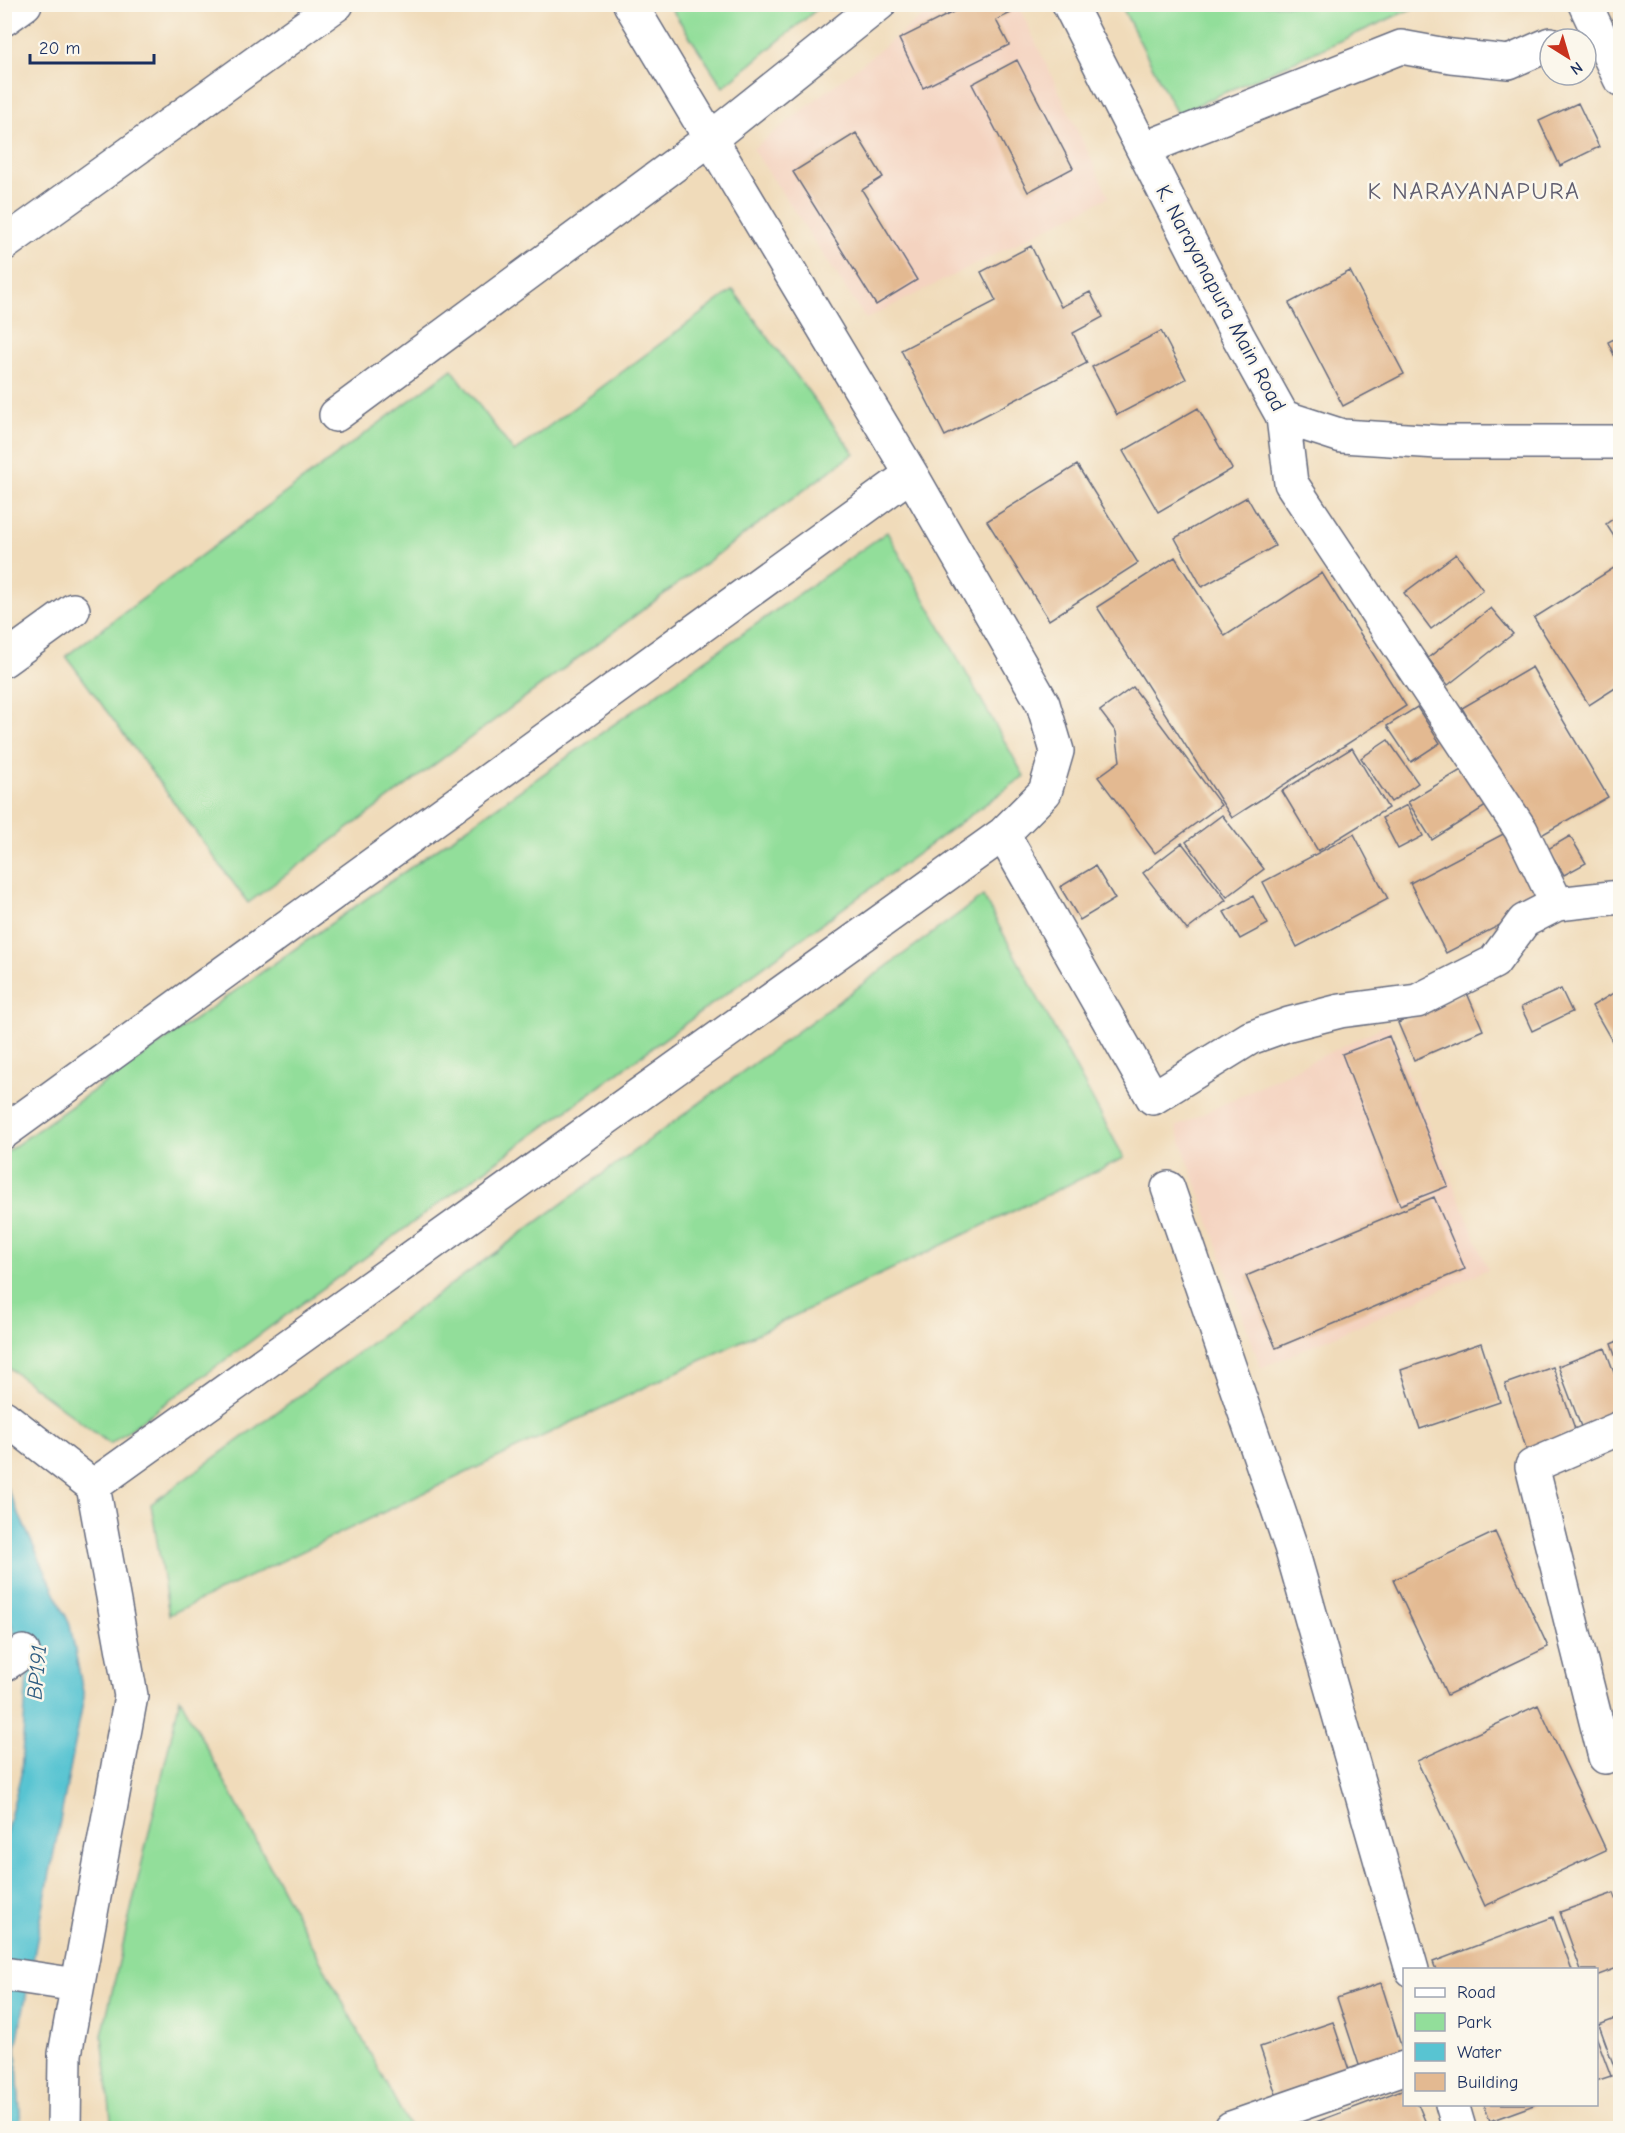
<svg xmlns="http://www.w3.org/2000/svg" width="1625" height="2133" viewBox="0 0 1625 2133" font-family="'Comic Neue',sans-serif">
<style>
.built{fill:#f4d3c0}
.green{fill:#92de9a;stroke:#56867c;stroke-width:1.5}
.water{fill:#58c4d2;stroke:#3a7a98;stroke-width:1.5}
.building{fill:#e3b991}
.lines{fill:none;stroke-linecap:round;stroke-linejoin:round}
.minor-casing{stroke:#666b7e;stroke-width:36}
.tertiary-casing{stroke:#666b7e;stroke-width:36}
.minor{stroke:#fff;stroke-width:33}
.tertiary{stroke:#fff;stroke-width:33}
.labels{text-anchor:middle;stroke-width:5;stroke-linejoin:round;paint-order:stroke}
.street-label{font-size:21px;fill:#1b2f5e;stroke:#fbf7ec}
.water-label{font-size:22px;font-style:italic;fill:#2d5c81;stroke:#fbf7ec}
.quarter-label{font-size:24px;letter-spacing:1.5px;fill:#615f70;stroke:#fbf7ec}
</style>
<rect width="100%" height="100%" fill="#fbf7ec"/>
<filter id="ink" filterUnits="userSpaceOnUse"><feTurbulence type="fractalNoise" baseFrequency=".0167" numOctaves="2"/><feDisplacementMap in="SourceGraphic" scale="12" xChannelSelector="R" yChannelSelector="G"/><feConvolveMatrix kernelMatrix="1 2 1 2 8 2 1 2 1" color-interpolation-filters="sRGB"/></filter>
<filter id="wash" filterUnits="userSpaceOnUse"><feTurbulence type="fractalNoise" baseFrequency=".008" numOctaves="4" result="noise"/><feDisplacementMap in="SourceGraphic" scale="24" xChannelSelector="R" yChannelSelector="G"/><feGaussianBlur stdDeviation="1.35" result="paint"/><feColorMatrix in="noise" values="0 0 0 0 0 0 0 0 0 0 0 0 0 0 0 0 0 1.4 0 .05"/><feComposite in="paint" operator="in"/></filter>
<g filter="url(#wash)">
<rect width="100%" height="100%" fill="#f0dbba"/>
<path class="built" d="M937,5H1018L1109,197L866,319L753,149Z
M1388,1024L1488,1269L1261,1368L1176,1127Z"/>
<path class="green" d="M669,5H822L723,87Z
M1121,5H1420L1177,114Z
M733,290L854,453L248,903L66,656L452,369L514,452Z
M887,532L1024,776L110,1444L5,1365V1153Z
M983,896L1124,1158L169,1615L151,1504Z
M180,1698L410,2128H112L102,2035Z"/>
<path class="water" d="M4,1482L70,1625L84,1697L16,2048L21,2128H5L4,1841L21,1774L27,1670L5,1606Z"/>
<g id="blocks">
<path class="building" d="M969,4H1007L1011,13L996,20L1009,45L923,88L899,39Z
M1017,60L1073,168L1028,192L972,84Z
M1578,103L1599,147L1560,166L1539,121Z
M856,133L883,177L862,190L917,280L876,305L793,172Z
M1031,246L1061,307L1090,292L1103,317L1073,333L1087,363L945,436L901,350L996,301L981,272Z
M1350,271L1404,374L1343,406L1289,303Z
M1161,331L1186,379L1117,415L1092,367Z
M1620,336V368L1608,342Z
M1198,408L1232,469L1158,512L1123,451Z
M1077,465L1138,563L1049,620L987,521Z
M1247,497L1275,546L1202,587L1175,538Z
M1620,514V546L1606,524Z
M1456,554L1483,590L1431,629L1404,593Z
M1175,557L1225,636L1322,573L1406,706L1232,818L1097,607Z
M1620,564V685L1589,705L1534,618Z
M1491,608L1513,634L1448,685L1428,658Z
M1532,667L1608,797L1538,837L1462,708Z
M1133,687L1221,805L1155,853L1098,777L1120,761L1116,732L1100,711Z
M1417,707L1440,743L1411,762L1387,726Z
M1388,740L1418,783L1391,802L1361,758Z
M1352,748L1388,808L1318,851L1282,791Z
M1466,767L1489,804L1432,840L1408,802Z
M1407,805L1423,836L1398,849L1382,818Z
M1222,815L1264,869L1227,897L1186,842Z
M1509,831L1546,901L1446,953L1410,883Z
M1354,834L1388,899L1297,947L1263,882Z
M1570,836L1586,863L1564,875L1548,849Z
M1182,843L1226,900L1187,930L1143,873Z
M1095,866L1115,899L1080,920L1060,887Z
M1253,896L1268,924L1240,939L1224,912Z
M1561,989L1572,1012L1532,1031L1521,1007Z
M1620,989V1055L1592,1006Z
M1467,993L1483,1030L1414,1060L1398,1023Z
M1389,1036L1448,1186L1400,1205L1342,1054Z
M1434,1197L1465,1269L1276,1348L1246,1276Z
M1620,1340V1369L1611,1344Z
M1481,1343L1500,1402L1420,1429L1401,1370Z
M1605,1348L1620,1389V1417L1583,1432L1558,1366Z
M1553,1367L1578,1437L1528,1454L1505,1384Z
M1495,1532L1548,1647L1447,1695L1393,1580Z
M1538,1705L1606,1850L1485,1906L1417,1761Z
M1614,1893L1620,1909V1967L1596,1976V1970H1581L1560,1912Z
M1553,1917L1572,1970H1436L1433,1962Z
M1381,1983L1404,2055L1361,2071L1337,1998Z
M1620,2017V2083L1599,2025Z
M1333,2022L1352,2079L1279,2103L1260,2047Z
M1596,2036L1611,2076L1596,2081Z
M1404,2089V2104H1418L1428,2128H1300Z
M1484,2104H1533L1534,2105L1490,2121Z"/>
</g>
</g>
<g filter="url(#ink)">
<use href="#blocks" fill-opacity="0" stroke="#666b7e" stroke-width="1.5"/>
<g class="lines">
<defs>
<path id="minor" d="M1585,4L1620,79
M4,19L25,4
M1143,149L1401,47L1451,56L1509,62L1550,44
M4,244L337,4
M336,415L711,138L879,4
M1283,417L1291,483L1521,830L1557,904
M4,660L73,610
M1003,834L1153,1098L1250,1038L1289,1024L1340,1011L1417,1001L1494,962L1524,921L1557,904L1620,897
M4,1132L911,474
M1168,1188L1291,1547L1412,1970
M4,1417L93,1486L131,1696L65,2054L64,2128
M93,1486L1003,834L1045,792L1057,751L1043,704L911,474L630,4
M4,1665L23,1652
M1605,1757L1532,1466L1620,1428
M4,1974L77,1985
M1452,2104L1459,2128
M1231,2128L1404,2068"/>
<path id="tertiary" d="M1069,4L1238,336L1283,417L1342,436L1438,442H1620"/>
</defs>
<use href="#minor" class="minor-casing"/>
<use href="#tertiary" class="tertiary-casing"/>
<use href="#minor" class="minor"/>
<use href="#tertiary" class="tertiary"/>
</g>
</g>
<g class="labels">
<g class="street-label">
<text transform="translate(1221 298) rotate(62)" y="7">K. Narayanapura Main Road</text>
</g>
<g class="water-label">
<text transform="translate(36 1672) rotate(-85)" y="8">BP191</text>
</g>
<g class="quarter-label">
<text x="1474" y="199">K NARAYANAPURA</text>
</g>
</g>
<rect width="1625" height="2133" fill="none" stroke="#fbf7ec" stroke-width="24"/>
<rect x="1403" y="1968" width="195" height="138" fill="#fbf7ec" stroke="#a1a7b3" stroke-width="1.5"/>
<rect x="1415" y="1988" width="30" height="9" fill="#ffffff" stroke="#a1a7b3" stroke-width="1.5"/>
<text x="1457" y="1998" font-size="18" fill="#1b2f5e">Road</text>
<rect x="1415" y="2013" width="30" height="18" fill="#92de9a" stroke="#a1a7b3" stroke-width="1.5"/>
<text x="1457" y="2028" font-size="18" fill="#1b2f5e">Park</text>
<rect x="1415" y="2043" width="30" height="18" fill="#58c4d2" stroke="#a1a7b3" stroke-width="1.5"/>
<text x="1457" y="2058" font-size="18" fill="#1b2f5e">Water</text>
<rect x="1415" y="2073" width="30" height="18" fill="#e3b991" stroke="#a1a7b3" stroke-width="1.5"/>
<text x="1457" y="2088" font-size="18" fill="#1b2f5e">Building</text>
<g transform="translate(1568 57) rotate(143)"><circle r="28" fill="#fbf7ec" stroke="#a1a7b3" stroke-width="1.5"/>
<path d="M0-4.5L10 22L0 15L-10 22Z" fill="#c8321e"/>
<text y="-9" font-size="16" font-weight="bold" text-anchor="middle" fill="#1b2f5e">N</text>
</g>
<path d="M30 54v9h124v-9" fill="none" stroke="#1b2f5e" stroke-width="3"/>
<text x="39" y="54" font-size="18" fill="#1b2f5e" stroke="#fbf7ec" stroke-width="4.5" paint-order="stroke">20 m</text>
</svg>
